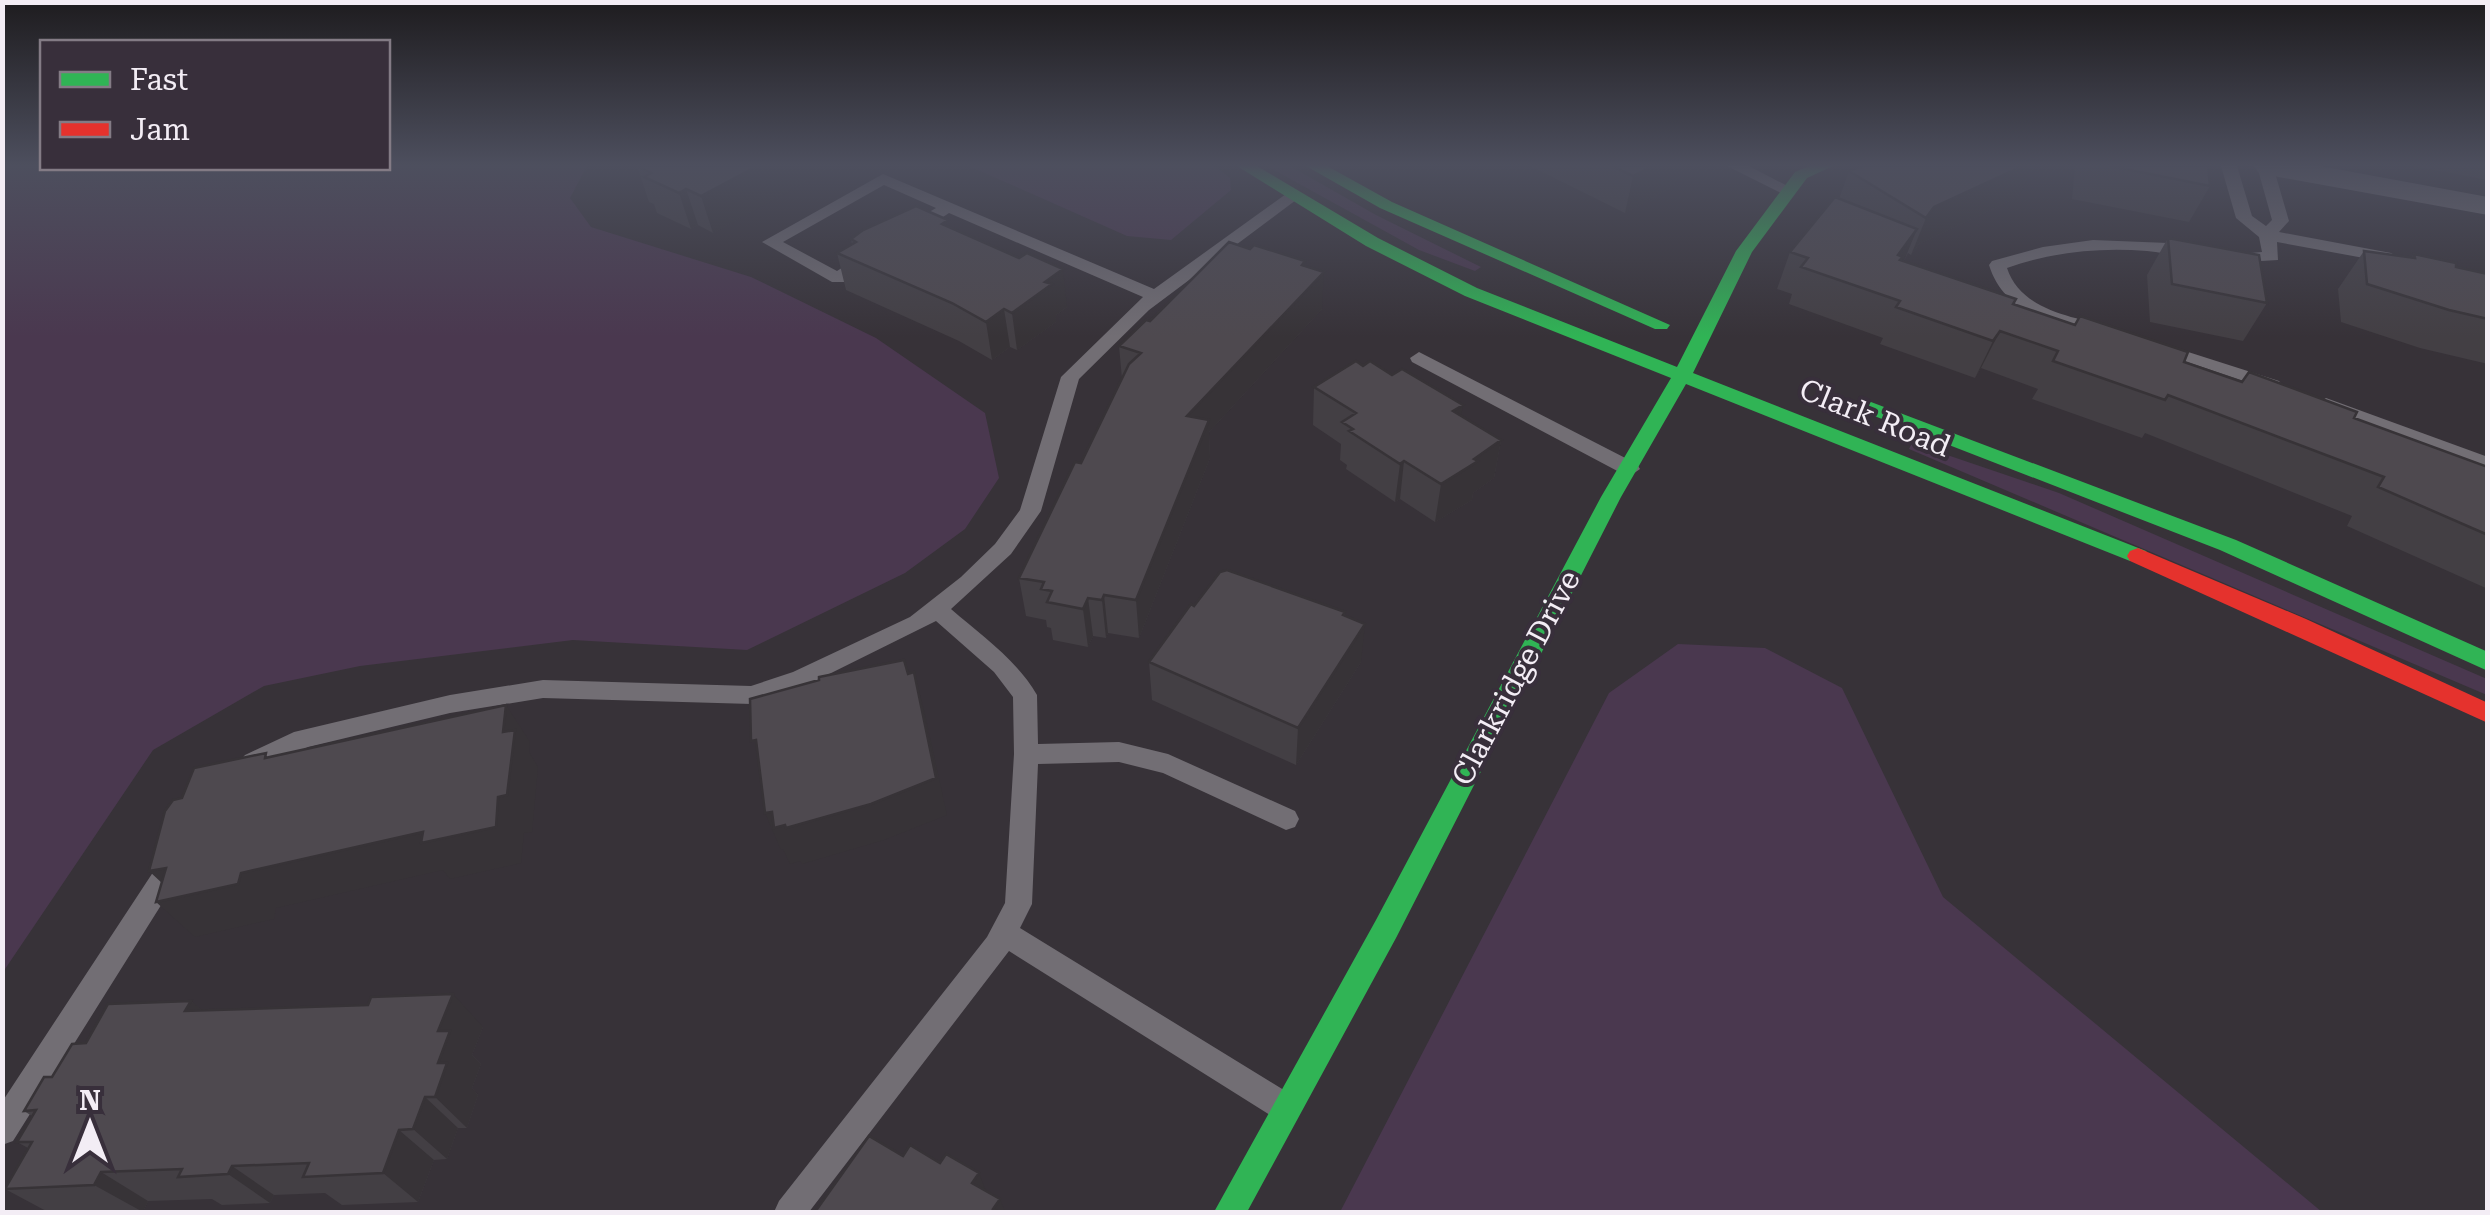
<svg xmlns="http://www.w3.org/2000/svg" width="2490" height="1215" viewBox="0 0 2490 1215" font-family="'Roboto Serif',serif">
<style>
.green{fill:#4a384f}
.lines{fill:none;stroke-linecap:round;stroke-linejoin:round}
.lane{fill:#726e74;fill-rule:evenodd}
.street{fill:#726e74;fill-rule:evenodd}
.fast{fill:#30b455;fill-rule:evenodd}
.jam{fill:#e5322d;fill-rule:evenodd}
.wall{fill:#433f44}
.shaded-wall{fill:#373337}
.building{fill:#4e494f;stroke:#373337;stroke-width:2.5}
.labels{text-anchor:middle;stroke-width:8;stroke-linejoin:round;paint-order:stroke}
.street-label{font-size:30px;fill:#f3edf5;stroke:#382f3b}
</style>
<rect width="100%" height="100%" fill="#373238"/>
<path class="green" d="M3,166H587L570,198L591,227L751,277L876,338L985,413L999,478L965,529L905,573L747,650L573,640L360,666L264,686L153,750L3,972Z
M969,166H1214L1230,178L1231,190L1171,240L1127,236Z
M1267,166H1290L1376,215L1481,267L1475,271L1419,250Z
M1912,443L2059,493L2487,679V695L1909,449Z
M1678,644L1765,648L1842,688L1943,897L2322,1212H1340L1609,693Z"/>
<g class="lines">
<path class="lane" d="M1727,166H1749L1797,191L1783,194Z
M2221,166H2237L2252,216L2266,226L2272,220L2257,166H2273L2289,221L2279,232L2391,253L2400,258L2391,263L2277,242L2278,260L2227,263V255L2262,252L2259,237L2236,218Z
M883,174L1154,289L1286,194L1300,197L1149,310L1079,379L1041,511L1011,554L951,609C981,635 1017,660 1037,695L1038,744L1119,742L1168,754L1295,811L1299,819L1295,827L1286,830L1163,773L1119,762L1038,764L1032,904L1020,928L1292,1095L1296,1105L1292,1115L1281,1120L1270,1115L1009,951L809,1212H774L779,1201L987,937L1005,903L1014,754L1013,697L994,672L936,621L809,684L752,704L543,698L450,713L308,747L244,781L235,778L231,771L245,755L294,732L450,695L543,680L751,686L793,672L910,617L961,577L995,544L1020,510L1061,377L1143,297L949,213L919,233H907V225L936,208L884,185L783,242L837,271L860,256H872V264L844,282H832L762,242Z
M2093,240L2168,243L2200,252C2187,261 2163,252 2147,251C2100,247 2052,252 2007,268C2021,311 2074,317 2112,327L2115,331L2106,336C2060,325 2005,317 1989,265L1992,261L2043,247Z
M2160,343L2279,381L2282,385L2272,391L2153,353L2151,349Z
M1419,352L1637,464L1640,469L1630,476L1623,474L1412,362L1410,358Z
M2326,398L2488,457V472L2319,408L2316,404Z
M176,848L185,851L189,859L185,867L13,1141L2,1145V1102L167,851Z"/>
<path class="street" d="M2254,166H2320L2488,197V215L2268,175L2258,172Z"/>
<path class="fast" d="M1237,166H1257L1378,238L1477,288L1677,367L1736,251L1795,172L1809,166H1833L1807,178L1752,252L1693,373L2146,551L2149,556L2146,561H2130L1686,384L1621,497L1396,938L1247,1212H1214L1376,920L1601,497L1671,378L1465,296L1366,246Z
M1306,166H1327L1392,202L1670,325L1667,329H1655L1380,208Z
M1871,402L2236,540L2488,652V671L2220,550L1864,412L1861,408Z"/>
<path class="jam" d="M2138,548L2306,619L2488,703V723L2130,561L2127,556L2130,551Z"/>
</g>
<path class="wall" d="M637,166L780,196L713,233L698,225L691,229L657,213L654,204L649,202Z
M1530,166H1683L1681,176L1676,179L1674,186L1625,213Z
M1863,166H2032L2018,197L1919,244L1911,255L1908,253L1904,261L2014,304L2354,418L2488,467V589L2347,526L2352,516L2145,433L2142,438L2032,399L2038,389L1981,368L1975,378L1880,344L1883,338L1789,304L1792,294L1777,289L1790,252L1839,199L1849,171Z
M2075,166H2208L2210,186L2189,222L2072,199Z
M2413,166H2488V180Z
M950,227L1067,307L1056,315V322L1017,350L1010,347L992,360L959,341L846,290L837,253L852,244L851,239Z
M2168,238L2267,303L2243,341L2150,322L2147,275Z
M1250,249L1305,261V266L1322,309L1209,432L1210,458L1139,638L1108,633L1106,638L1093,636L1088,647L1053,640L1051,628L1047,627L1046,620L1026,616L1019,578L1081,463L1122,379L1119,346L1150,321Z
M2364,251L2411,258L2414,254L2456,267L2488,274V364L2420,348L2341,322L2338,289Z
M1314,387L1461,416L1501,440L1494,478L1473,493L1472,500L1435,522L1400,499L1395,502L1346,469L1347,465L1340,460L1341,444L1313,425Z
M1345,612V616L1361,662L1296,765L1152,700L1149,662Z
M191,1001L202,1011L483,1027L472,1055L481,1064L472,1088L478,1095L467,1128H458L447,1159L434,1160L418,1202L342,1205L325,1193L274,1195L270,1203L222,1205L212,1199L148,1201L143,1212H48L5,1189L28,1148L17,1142L32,1116L24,1111L86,1043Z"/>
<path class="shaded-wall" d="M757,166H836L713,233L701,196Z
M1652,166H1683L1681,176L1676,179L1674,186L1625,213L1633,176Z
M2023,166H2032L2018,197L1919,244L1911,255L1926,218L1934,207Z
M686,189L698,225L691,229L679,193Z
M1917,229L1902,266L1885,297L1892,279L1898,255Z
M1305,261L1304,292L1324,272L1322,309L1209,432L1210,458L1139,638L1136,600L1187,416Z
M1063,269L1067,307L1056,315V322L1017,350L1012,313L1045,282Z
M1004,309L1010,347L992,360L986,322Z
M2000,331L1981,368L1975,378L1993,341Z
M1463,405L1457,443L1453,411Z
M1501,440L1494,478L1473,493L1472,500L1435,522L1441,484Z
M1404,461L1400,499L1395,502L1400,464Z
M1104,595L1108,633L1106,638L1102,600Z
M1088,598L1093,636L1088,647L1083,609Z
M1365,624L1361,662L1296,765L1298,728Z
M914,672L924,710L947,815L884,840L802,864L800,861L790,864L783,849L781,850L765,813Z
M506,705L530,742L529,752L538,767L532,832L524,833L521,863L450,879L443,870L276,908L274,919L195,937L156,902L177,897L149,871L166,868L241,873L498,797Z
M453,994L483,1027L472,1055L481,1064L472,1088L478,1095L467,1128L435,1097L438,1063V1031Z
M191,1001L230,1034L185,1011Z
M425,1097L458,1128L447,1159L413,1129Z
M399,1130L434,1160L418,1202L383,1173Z
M232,1166L274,1195L270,1203L228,1174Z
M101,1172L148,1201L143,1212L94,1185Z
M979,1173L990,1202L972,1183Z
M1000,1199L1005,1212H994L993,1209Z"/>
<path class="building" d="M638,166H757L701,196L686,189L679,193L644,177L651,173Z
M1612,166H1652L1633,176Z
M1863,166H2023L1934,207L1926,218L1849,171Z
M2110,166H2208L2210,186Z
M1835,197L1917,229L1898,255L1903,257L1900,260L2016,299L2013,304L2075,325L2080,316L2188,352L2184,362L2242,382L2249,372L2357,412L2354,418L2488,467V535L2378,487L2384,477L2168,395L2165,400L2053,361L2058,351L2000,331L1993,341L1896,307L1900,301L1801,267L1808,258L1790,252Z
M916,206L948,220L942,224L1019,258L1027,253L1063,269L1045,282L1052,284L1012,313L1004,309L986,322L952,303L837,253L856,242L851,239L863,230Z
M2168,238L2259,255L2267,303L2172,284Z
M1229,242L1250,249L1254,245L1305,261L1302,265L1324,272L1187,416L1209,420L1136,600L1104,595L1102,600L1088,598L1083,609L1047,602L1052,591L1041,589L1044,582L1019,578L1075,462L1081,463L1129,364L1141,353L1119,346L1146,320L1150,321Z
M2364,251L2415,258L2414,254L2456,263V267L2488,274V319L2449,310L2367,284Z
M1356,361L1363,366L1370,361L1392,375L1402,369L1463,405L1453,411L1501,440L1474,459L1478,461L1441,484L1404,461L1400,464L1349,431L1353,429L1342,422L1356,413L1314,387Z
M1227,570L1345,612L1343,615L1365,624L1298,728L1149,662L1191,604L1194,606L1220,572Z
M904,660L908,674L914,672L936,778L871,804L786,828L785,825L774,828L772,812L765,813L756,740L751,741L750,699L819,680V677Z
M506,705L503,732L515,730L507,795L498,797L496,827L421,843L423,832L241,873L238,884L156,902L166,868L149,871L165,811L173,800L182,798L194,768L266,753L265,758Z
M453,994L438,1031H450L438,1063H447L435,1097H425L413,1129L399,1130L383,1173L303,1177L309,1163L232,1166L228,1174L178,1177L182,1169L101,1172L94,1185L5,1189L32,1142H17L36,1110L24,1111L44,1077H52L72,1044L86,1043L108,1004L191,1001L185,1011L368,1005L371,997Z
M869,1136L903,1156L910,1145L940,1163L946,1154L979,1173L972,1183L1000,1199L993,1209L999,1212H815Z"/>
<linearGradient id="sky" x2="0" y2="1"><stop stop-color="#1e1c1f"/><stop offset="0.49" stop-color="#4d4f5e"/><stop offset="1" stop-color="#4d4f5e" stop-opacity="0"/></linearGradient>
<rect width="2490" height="337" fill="url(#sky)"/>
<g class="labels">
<g class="street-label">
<text transform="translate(1875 418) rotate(22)" y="10">Clark Road</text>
<text transform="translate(1516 678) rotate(-62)" y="10">Clarkridge Drive</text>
</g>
</g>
<rect width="2490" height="1215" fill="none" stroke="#f3edf5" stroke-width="10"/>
<rect x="40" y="40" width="350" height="130" fill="#382f3b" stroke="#837b85" stroke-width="2.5"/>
<rect x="60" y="72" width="50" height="15" fill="#30b455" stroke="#837b85" stroke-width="2.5"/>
<text x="130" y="90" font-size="30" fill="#f3edf5">Fast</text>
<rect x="60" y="122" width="50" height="15" fill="#e5322d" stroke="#837b85" stroke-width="2.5"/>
<text x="130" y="140" font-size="30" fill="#f3edf5">Jam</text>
<g transform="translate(90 1125)" stroke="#382f3b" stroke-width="8" paint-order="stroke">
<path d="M0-8L18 38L0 25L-18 38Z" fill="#f3edf5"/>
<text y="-15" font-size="28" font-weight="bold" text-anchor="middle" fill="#f3edf5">N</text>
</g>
</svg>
